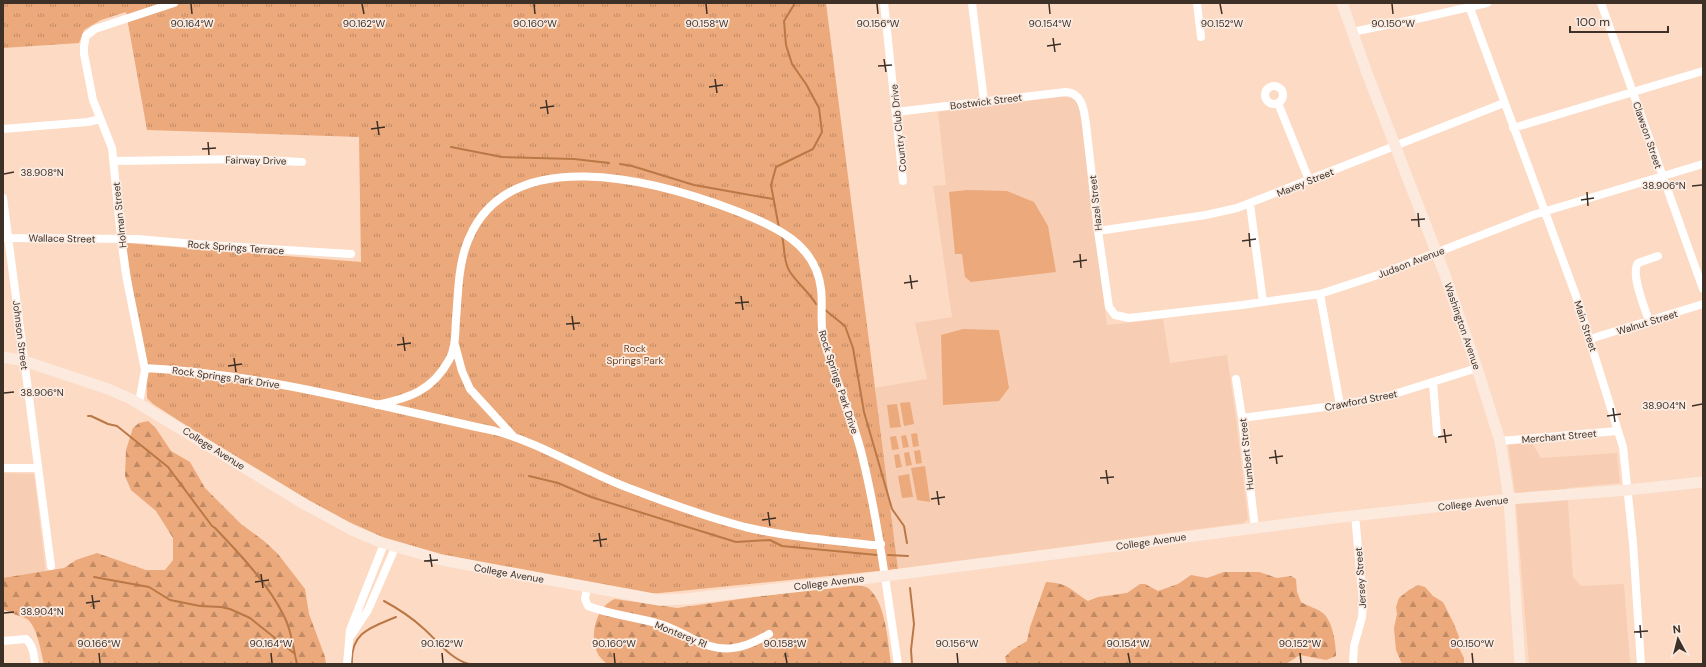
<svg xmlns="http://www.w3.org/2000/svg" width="1706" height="667" viewBox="0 0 1706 667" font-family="'DM Sans',sans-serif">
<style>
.built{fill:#f7ceb3}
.grass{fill:url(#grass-tufts)}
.forest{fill:url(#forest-firs)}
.garden{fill:#eca97b}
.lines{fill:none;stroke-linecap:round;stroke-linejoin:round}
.stream{stroke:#bb7847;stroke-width:2}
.minor{stroke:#fff;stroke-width:8}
.secondary{stroke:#fceade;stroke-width:11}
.ticks{fill:none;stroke:#3d3027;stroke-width:1.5}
.labels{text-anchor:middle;stroke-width:3.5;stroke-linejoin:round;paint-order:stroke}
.street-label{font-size:10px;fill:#3d3027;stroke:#faece3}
.park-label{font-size:10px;fill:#734420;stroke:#faece3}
.ticks-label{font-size:10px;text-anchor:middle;fill:#3d3027;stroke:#faece3;stroke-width:3.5;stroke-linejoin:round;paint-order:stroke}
</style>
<defs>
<pattern id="grass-tufts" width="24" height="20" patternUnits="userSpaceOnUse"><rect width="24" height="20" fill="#eca97b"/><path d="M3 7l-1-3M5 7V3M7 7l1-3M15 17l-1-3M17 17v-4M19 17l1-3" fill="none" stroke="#c08a65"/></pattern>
<pattern id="forest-firs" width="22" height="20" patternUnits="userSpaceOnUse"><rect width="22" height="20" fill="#eca97b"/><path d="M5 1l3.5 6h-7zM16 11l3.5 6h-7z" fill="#c08a65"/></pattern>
</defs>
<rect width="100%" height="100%" fill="#fddac4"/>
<path class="built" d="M1059,96L1072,98L1077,102L1080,109L1107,325L1163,319L1170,363L1227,355L1236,419L1248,519L1243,523L898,569L875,388L927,379L915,323L952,317L933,186L946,185L938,112Z
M1532,443L1541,458L1617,453L1620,483L1567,488L1573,577L1581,586L1624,584L1630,664H1529L1515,492L1508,445Z
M3,473L34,474L46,575L3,581Z"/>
<path class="grass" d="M3,3H826L898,569L650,594L427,552L389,540L347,521L271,480L153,404L147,398L146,360L134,300L126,243L361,262L359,137L147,130L126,12L101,20L84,30L79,43L3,48Z"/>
<path class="forest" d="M148,421L155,427L171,451L190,462L205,488L241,524L264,541L278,554L305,589L309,614L325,657L326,664H44C41,652 37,626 27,619C19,615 11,614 3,609V578L64,568L76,560L97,553L146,570H165L173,560V538L156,511L131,490L125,476L126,450L133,428L139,423Z
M1224,572H1259L1277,578L1291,576L1296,579L1297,592L1301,602C1307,606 1319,609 1324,614C1333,623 1336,644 1336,656L1326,660L1300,655L1286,664H1007L1005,657L1012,650L1027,641L1030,627L1046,582C1069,583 1070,590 1088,601L1098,597L1127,593L1140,584H1145L1158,591L1178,584L1191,575L1207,578Z
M853,585C857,586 864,586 868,588C886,602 888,643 891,664H607C603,660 599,657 597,652C589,634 597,606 615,599L677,608L754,597Z
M1418,585L1425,587L1433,596L1443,602L1454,624L1459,637V648L1464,658V664H1402L1396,650L1394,628L1397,614L1396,607L1399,598L1409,590Z"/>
<path class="garden" d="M967,190L1007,191L1034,202L1048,226L1056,272L971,282L965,277L962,254H955L949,192Z
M963,329L999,330L1009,388L999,401L943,405L941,335Z
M910,402L914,424L904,426L900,403Z
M897,404L901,427L890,428L887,405Z
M917,433L919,446L913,447L911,434Z
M906,435L909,447L903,448L901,436Z
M896,436L899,449L892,450L890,437Z
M920,450L922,463L916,464L914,451Z
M909,452L912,465L906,466L904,453Z
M899,454L902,467L896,468L894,455Z
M925,466L930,501V502L917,500L911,468Z
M909,474L913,497L902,498L898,476Z"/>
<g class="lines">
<path class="stream" d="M451,147L502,157L574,159L609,163
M620,164L632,166L694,185L773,199
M779,228L771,185L776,167L813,149L822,132L819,108L806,84L792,64L786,45L784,21L795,3
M782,236C785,247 783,262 790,272C798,284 809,292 816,304
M824,309L845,326L853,348L864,412L892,509L904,526L907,543
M88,416H91L108,424L117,426L168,467L212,526L215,528C239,553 269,585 284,616C292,631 293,648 297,664
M529,476L558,483L591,497L736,542L770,540L782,546L877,555
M888,555L908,556
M94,577L149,587L170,600L200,606L221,607L230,609L250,618L295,654
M910,588L914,624L911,650L912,664
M384,601C397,608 411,617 423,628C437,640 450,659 469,664
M352,664C350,632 372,627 396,617"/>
<path class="minor" d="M884,3L903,181
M972,3L984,101
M1197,3L1201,37
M1468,3L1576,296L1623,447L1633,543L1641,664
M1601,3L1703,289
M1352,32L1421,18L1487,3
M1265 95a9 9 0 1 1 18 0a9 9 0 1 1-18 0Z
M1278,103L1309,180
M896,112L1066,92C1083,93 1084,111 1086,124L1098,231L1109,307L1115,315L1129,318L1242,305L1320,294L1384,273L1533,215L1703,164
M1513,128L1703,71
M3,129L88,122L100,119
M114,161L243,159L302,162
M3,198L51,566
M1250,204L1263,302
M1098,231L1206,215L1237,208L1504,103
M4,238L137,239L207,245L351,254
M1320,294L1340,405
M1649,321C1645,308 1630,274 1638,263L1658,256
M1590,339L1703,304
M455,345L462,371L470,389L514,437
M145,368C264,374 379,406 495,431C537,442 581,469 621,485C662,501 703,516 745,527C787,537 829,540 872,545L881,544
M1236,379L1242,418L1255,528
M1433,383L1437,433
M139,403L145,370L126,275L121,238L112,148L93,100L84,54V46L86,36L95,29L174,3
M377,405C409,398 432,391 449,360C456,348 455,333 456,320C458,296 458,271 465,249C501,136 659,181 739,212C776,227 816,244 821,289C823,305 820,321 823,337C834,377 852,414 862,455C879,524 887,594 898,664
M1242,418L1340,405L1388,396L1477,368
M1500,441L1617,431
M3,468H38
M587,587L585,599L588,606C611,615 636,617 660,624C671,627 681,633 691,638C720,654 741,651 769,634
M350,637L368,610L395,548
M3,641L26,639C33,645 34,655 35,664
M347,664L350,630L384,544
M1353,664L1354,646L1362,617L1363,602L1355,515"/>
<path class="secondary" d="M1342,3L1367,73L1445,275L1477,368L1500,441L1509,499L1520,664
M3,357L24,361L108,389L131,399L306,505L352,530L380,542L442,560L659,600L685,599L839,582L1333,518L1509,499L1628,490L1703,482"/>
</g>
<path class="ticks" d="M191,4L192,14M362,4L364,14M534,4L535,14M706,4L707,14M877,4L878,14M1049,4L1050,14M1220,4L1222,14M1392,4L1393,14M1053,38L1055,52M1047,46L1061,44M884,59L886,72M878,66L892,65M715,79L717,93M709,87L723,85M546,100L548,114M540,108L554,106M377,121L379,135M371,129L385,127M208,142L209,155M202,149L216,148M4,174L14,172M1692,186L1702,185M1587,192L1588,206M1581,200L1594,198M1418,213L1419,227M1411,220L1425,219M1249,233L1250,247M1242,241L1256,239M1080,254L1081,268M1073,262L1087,260M910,275L912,289M904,283L918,281M741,296L743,310M735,303L749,302M572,316L574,330M566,324L580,323M403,337L405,351M397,345L411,343M234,358L236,372M228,366L242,364M4,393L14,392M1692,406L1702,404M1613,408L1615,422M1607,416L1621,414M1444,429L1446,443M1438,437L1452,435M1275,450L1277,464M1269,458L1283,456M1106,470L1108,484M1100,478L1114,477M937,491L939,505M931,499L945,497M768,512L770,526M762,520L776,518M599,533L601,547M593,541L607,539M430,554L432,567M424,561L438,560M261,574L263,588M255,582L269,580M92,595L94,609M86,603L100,601M4,613L14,612M1640,625L1641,638M1634,632L1648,631M99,653L100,663M271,653L272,663M442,653L443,663M614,653L615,663M785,653L787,663M957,653L958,663M1128,653L1130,663M1300,653L1301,663M1472,653L1473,663"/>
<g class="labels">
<g class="street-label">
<text transform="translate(986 101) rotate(-7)" y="4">Bostwick Street</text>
<text transform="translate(898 128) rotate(-96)" y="4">Country Club Drive</text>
<text transform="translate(1648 135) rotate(71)" y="4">Clawson Street</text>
<text transform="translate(256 160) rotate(1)" y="4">Fairway Drive</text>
<text transform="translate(1305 182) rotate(-22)" y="4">Maxey Street</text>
<text transform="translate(1095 203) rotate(-96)" y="4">Hazel Street</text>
<text transform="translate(119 215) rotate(-96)" y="4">Holman Street</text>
<text transform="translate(62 238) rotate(1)" y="4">Wallace Street</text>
<text transform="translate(236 247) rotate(4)" y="4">Rock Springs Terrace</text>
<text transform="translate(1411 262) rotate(-21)" y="4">Judson Avenue</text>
<text transform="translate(1647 322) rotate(-17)" y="4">Walnut Street</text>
<text transform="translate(1463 326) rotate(71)" y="4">Washington Avenue</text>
<text transform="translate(1586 326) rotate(72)" y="4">Main Street</text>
<text transform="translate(21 335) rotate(83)" y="4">Johnson Street</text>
<text transform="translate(226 377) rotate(8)" y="4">Rock Springs Park Drive</text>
<text transform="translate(839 382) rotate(72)" y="4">Rock Springs Park Drive</text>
<text transform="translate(1361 400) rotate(-11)" y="4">Crawford Street</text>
<text transform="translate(1559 436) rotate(-5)" y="4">Merchant Street</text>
<text transform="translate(214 448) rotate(32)" y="4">College Avenue</text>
<text transform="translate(1246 454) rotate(-96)" y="4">Humbert Street</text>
<text transform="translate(1473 503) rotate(-6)" y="4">College Avenue</text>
<text transform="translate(1151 541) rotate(-8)" y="4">College Avenue</text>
<text transform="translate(509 573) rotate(10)" y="4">College Avenue</text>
<text transform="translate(1360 578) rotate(-94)" y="4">Jersey Street</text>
<text transform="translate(829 582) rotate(-7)" y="4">College Avenue</text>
<text transform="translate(681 634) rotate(22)" y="4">Monterey Rl</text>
</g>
<g class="park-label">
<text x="635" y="352">Rock<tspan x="635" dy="12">Springs Park</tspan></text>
</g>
</g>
<g class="ticks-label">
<text x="192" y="27">90.164°W</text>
<text x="364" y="27">90.162°W</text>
<text x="535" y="27">90.160°W</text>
<text x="707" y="27">90.158°W</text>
<text x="878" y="27">90.156°W</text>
<text x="1050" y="27">90.154°W</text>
<text x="1222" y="27">90.152°W</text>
<text x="1393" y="27">90.150°W</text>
<text x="42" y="176">38.908°N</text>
<text x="1664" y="189">38.906°N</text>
<text x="42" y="396">38.906°N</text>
<text x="1664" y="409">38.904°N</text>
<text x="42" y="615">38.904°N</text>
<text x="99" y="647">90.166°W</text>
<text x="271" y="647">90.164°W</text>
<text x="442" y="647">90.162°W</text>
<text x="614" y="647">90.160°W</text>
<text x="785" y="647">90.158°W</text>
<text x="957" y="647">90.156°W</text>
<text x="1128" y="647">90.154°W</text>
<text x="1300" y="647">90.152°W</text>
<text x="1472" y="647">90.150°W</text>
</g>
<rect width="1706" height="667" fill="none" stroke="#3d3027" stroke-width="8"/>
<g transform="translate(1678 639) rotate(353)" stroke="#faece3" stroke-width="3" paint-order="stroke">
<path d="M0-3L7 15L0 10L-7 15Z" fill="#3d3027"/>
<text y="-6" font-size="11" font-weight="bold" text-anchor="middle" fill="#3d3027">N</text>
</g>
<path d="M1570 26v6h98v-6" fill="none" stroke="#3d3027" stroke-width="2"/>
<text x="1576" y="26" font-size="12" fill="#3d3027" stroke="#faece3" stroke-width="3" paint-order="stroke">100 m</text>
</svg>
